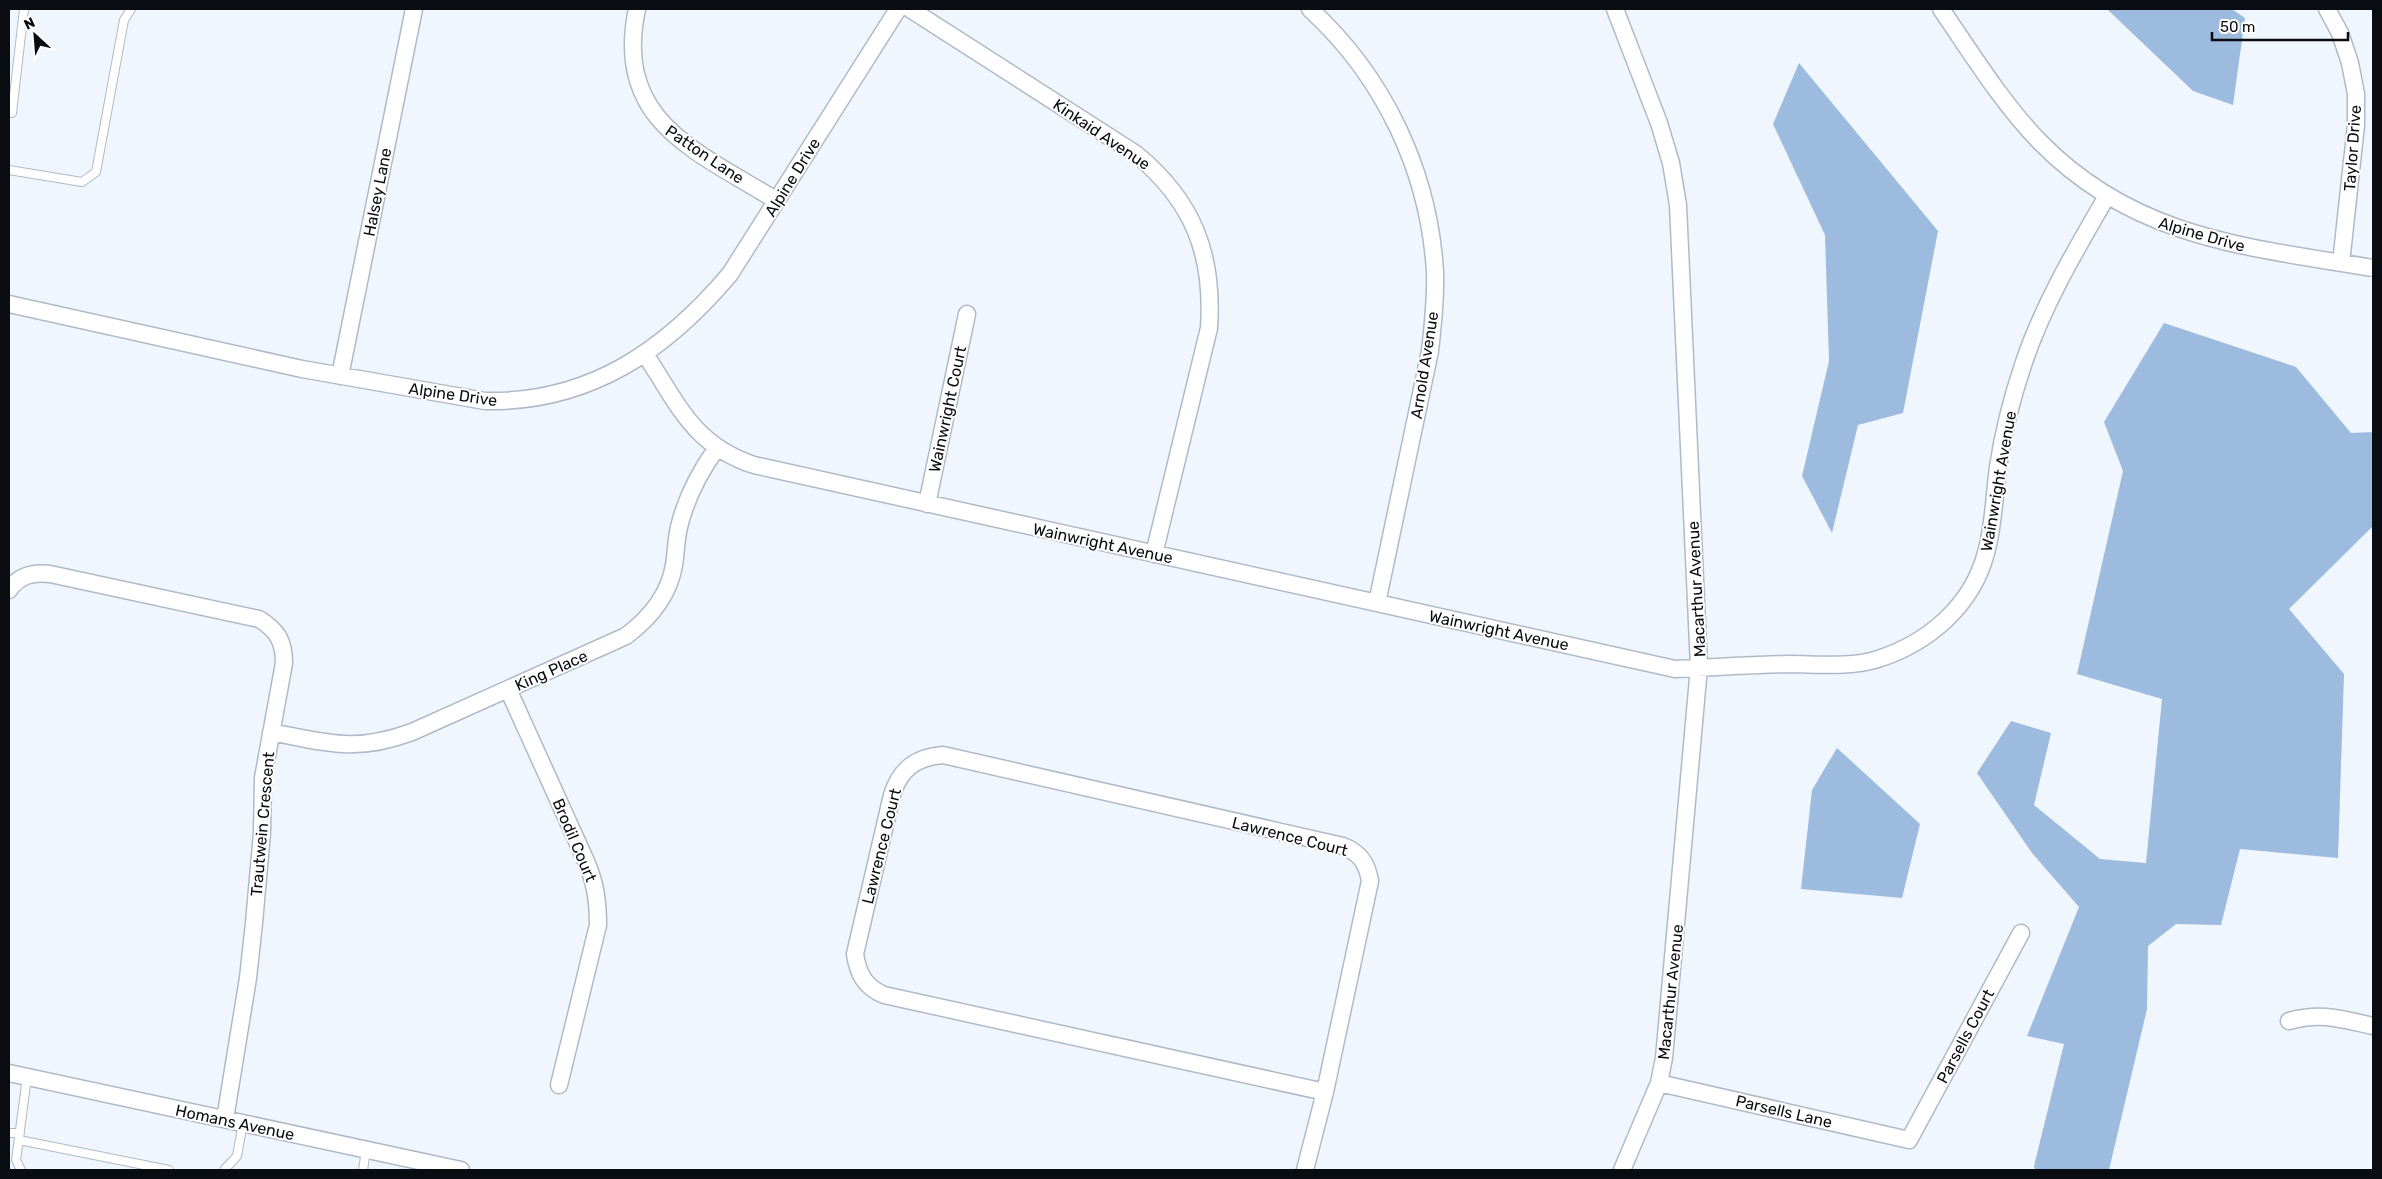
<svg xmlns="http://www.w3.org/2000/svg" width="2382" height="1179" viewBox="0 0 2382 1179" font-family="Rubik,sans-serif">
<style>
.forest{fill:#9cbbdf}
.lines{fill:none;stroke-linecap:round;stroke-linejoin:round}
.service-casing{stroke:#b0bac7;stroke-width:10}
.minor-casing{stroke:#b0bac7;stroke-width:19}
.service{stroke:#fff;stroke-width:8}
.minor{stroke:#fff;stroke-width:16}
.labels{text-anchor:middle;stroke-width:4;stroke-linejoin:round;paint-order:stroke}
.street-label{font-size:16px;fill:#090c10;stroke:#fff}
</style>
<rect width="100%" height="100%" fill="#f0f6fe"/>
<path class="forest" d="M2107,9H2232L2245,18L2233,105L2193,91Z
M1799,63L1938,231L1903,413L1858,425L1832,533L1802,476L1829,361L1825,235L1773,124Z
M2164,323L2296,367L2351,433L2373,432V526L2289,609L2344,674L2338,858L2240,849L2221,925L2176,924L2148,946L2147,1009L2109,1170H2035L2034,1166L2064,1044L2027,1036L2079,907L2032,853L1977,773L2011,721L2051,733L2034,805L2100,859L2146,863L2162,699L2077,674L2123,471L2104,422Z
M1837,748L1920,824L1902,898L1801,889L1812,790Z"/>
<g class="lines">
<defs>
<path id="service" d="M9,112L12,113L24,9
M9,170L82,182L96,172L124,20L131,9
M9,1133H20
M19,1140L169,1170
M21,1170L16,1160L27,1077
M224,1170L237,1156L243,1123
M363,1170L366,1150"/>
<path id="minor" d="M637,9C613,122 697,151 777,201
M910,9L1136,154C1193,201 1214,254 1209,328L1154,554
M1310,9C1384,77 1429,171 1435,272C1436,299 1433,325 1430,351L1377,603
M1615,9L1659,123L1671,163L1678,205L1699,667L1664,1058L1659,1083L1622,1170
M1941,9C1972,54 2002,103 2040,142C2135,239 2248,247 2373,268
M2327,9L2340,33L2350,63L2356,94V125L2341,263
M9,304L302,369L485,401C589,403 665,351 730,274L898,9
M645,354C678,404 693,445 754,465L1675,669C1712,667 1750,665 1788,664C1817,664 1850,668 1878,659C1928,643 1972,606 1986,553C1994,525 1994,496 1998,467C2003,433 2012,398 2023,365C2043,305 2075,251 2107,196
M340,376L414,9
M927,504L967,314
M9,590C19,575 33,572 50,574L259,619C277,630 284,641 284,663L263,778L262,833L254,923L248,978L225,1119
M508,689L585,859C595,881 598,900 598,925L559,1085
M271,732C328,743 355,753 412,732L626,636C650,618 669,596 674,565C676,553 676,540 679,527C686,498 699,473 716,449
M2289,1021C2321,1012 2341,1019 2373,1026
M9,1073L461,1170
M1659,1083L1909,1140L2021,933
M1305,1170L1325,1092L1370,881C1367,863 1360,853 1343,846L943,755C916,757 900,769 892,795L855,954C858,974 865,987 884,995L1325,1092"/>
</defs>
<use href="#service" class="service-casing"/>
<use href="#minor" class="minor-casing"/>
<use href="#service" class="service"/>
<use href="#minor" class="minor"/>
</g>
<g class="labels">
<g class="street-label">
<text transform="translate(1102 134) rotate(34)" y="6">Kinkaid Avenue</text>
<text transform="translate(2352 148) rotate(-86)" y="6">Taylor Drive</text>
<text transform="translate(705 154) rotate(34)" y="6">Patton Lane</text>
<text transform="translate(792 177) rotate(-58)" y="6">Alpine Drive</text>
<text transform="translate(377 192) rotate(-79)" y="6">Halsey Lane</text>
<text transform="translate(2202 234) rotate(16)" y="6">Alpine Drive</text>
<text transform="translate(1424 365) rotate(-81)" y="6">Arnold Avenue</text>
<text transform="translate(453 394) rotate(8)" y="6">Alpine Drive</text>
<text transform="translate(947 409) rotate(-78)" y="6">Wainwright Court</text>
<text transform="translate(1998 481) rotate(-80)" y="6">Wainwright Avenue</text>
<text transform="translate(1103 543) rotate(12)" y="6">Wainwright Avenue</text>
<text transform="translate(1696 589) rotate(-93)" y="6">Macarthur Avenue</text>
<text transform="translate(1499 630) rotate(12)" y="6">Wainwright Avenue</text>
<text transform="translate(551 670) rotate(-24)" y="6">King Place</text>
<text transform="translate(262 824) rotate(-85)" y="6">Trautwein Crescent</text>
<text transform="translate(1290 836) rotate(14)" y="6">Lawrence Court</text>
<text transform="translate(575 840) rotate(67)" y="6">Brodil Court</text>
<text transform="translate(881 846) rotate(-76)" y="6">Lawrence Court</text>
<text transform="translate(1670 992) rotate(-84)" y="6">Macarthur Avenue</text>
<text transform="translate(1965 1036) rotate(-62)" y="6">Parsells Court</text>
<text transform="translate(1784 1111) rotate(13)" y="6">Parsells Lane</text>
<text transform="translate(235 1122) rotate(12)" y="6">Homans Avenue</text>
</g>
</g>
<rect width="2382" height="1179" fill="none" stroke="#090c10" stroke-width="20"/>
<g transform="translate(35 35) rotate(334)" stroke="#ffffff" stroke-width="4" paint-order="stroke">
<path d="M0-4L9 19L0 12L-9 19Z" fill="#090c10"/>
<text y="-8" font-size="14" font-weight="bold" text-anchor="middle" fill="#090c10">N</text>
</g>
<path d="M2212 32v8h136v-8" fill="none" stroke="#090c10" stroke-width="2.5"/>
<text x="2220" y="32" font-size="15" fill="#090c10" stroke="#ffffff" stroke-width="4" paint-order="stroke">50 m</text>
</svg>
